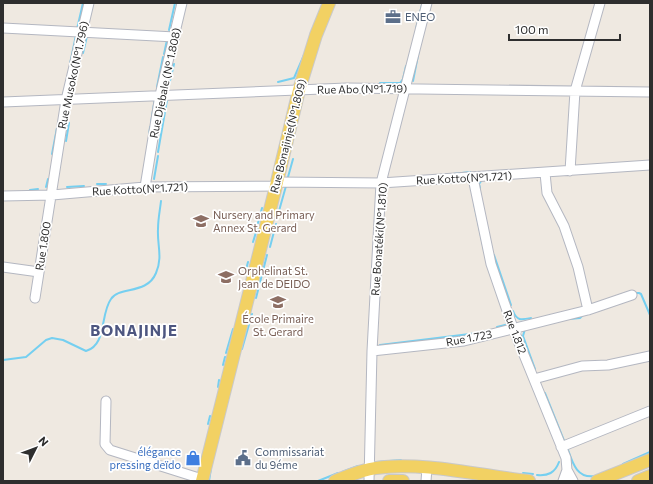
<svg xmlns="http://www.w3.org/2000/svg" width="653" height="484" viewBox="0 0 653 484" font-family="Commissioner,sans-serif">
<style>
.lines{fill:none;stroke-linecap:round;stroke-linejoin:round}
.stream{stroke:#75cff0;stroke-width:2}
.minor-casing{stroke:#b4b7c1;stroke-width:11}
.major-casing{stroke:#c9c9c9;stroke-width:14}
.minor{stroke:#fff;stroke-width:9}
.major{stroke:#f2d163;stroke-width:12}
.labels{text-anchor:middle;stroke-width:3.5;stroke-linejoin:round;paint-order:stroke}
.service-label{font-size:11px;fill:#4e5e75;stroke:#fff;text-anchor:start}
.street-label{font-size:11px;fill:#2e2e2e;stroke:#fff}
.education-label{font-size:11px;fill:#785e54;stroke:#fff;text-anchor:start}
.shop-label{font-size:11px;fill:#366cbe;stroke:#fff;text-anchor:end}
.district-label{font-size:15px;font-weight:bold;letter-spacing:1px;fill:#4d5680;stroke:#fff}
</style>
<rect width="100%" height="100%" fill="#efe9e1"/>
<g class="lines">
<path class="stream" d="M77,29L83,3
M416,29L422,5
M169,30L175,3
M83,53L87,36
M164,54L167,40
M70,64L76,35
M413,81L419,50
M278,82L294,78L304,55
M380,83H400L403,79L406,66
M169,85L174,64
M157,87L163,57
M151,123L155,98
M149,137L150,127
M66,141L69,123
M158,152L167,100
M52,154L57,128
M453,174L470,172
M288,177L293,159
M154,179L158,156
M97,184H106
M46,187L48,179
M67,187L84,186
M480,188L479,184L482,180
M30,190L38,189
M474,203L484,250
M277,218L286,186
M258,223L262,208
M253,242L257,229
M270,247L276,224
M494,255L511,305
M246,270L248,262
M634,293H639L641,294L650,315
M256,298L267,255
M513,311C517,321 521,320 531,318
M569,319L580,318L583,315
M497,327L505,325
M525,329L523,336L535,369
M380,345L478,333
M242,349L252,314
M226,353L233,329
M3,360L26,357L46,340L52,338L63,340L86,351C107,345 100,314 111,299C119,286 147,295 156,273C163,257 157,245 158,229C158,219 160,210 161,201
M223,365L225,357
M218,387L219,380
M545,393L565,443
M208,424L210,416
M567,447C572,461 576,479 595,476
M377,462L401,460
M623,464L650,452
M342,472L358,466
M523,473L533,474
M537,475C548,476 555,473 559,462
M209,481L211,468
M318,481L338,473"/>
<defs>
<path id="minor" d="M3,28L175,37
M3,102L347,88L650,92
M570,171L575,91L600,3
M545,173L547,193L564,226L578,267L588,310
M473,178L491,264L513,328L566,458L567,470L563,481
M277,182L381,183L650,165
M145,187L160,95L182,3
M3,196L52,195L145,187L276,186
M3,267L39,272
M35,298L66,100L89,3
M372,351L464,341L588,310L632,295
M534,379L582,366L608,365L650,356
M106,401L105,444L110,450L202,479
M561,447L650,411
M567,470L573,481
M369,481L372,351L381,183L427,3
M426,481L427,468"/>
<path id="major" d="M202,481L276,186L299,90L316,35L329,3
M335,481C348,476 361,470 376,468C422,461 482,476 529,481
M389,481H403
M597,481L650,460
M638,481L650,476"/>
</defs>
<use href="#minor" class="minor-casing"/>
<use href="#major" class="major-casing"/>
<use href="#minor" class="minor"/>
<use href="#major" class="major"/>
</g>
<defs>
<symbol id="office-bare" viewBox="-9 -9 18 18"><path d="M-6-3h4V-5.5h4V-3h4V5H-6ZM-1-4.5V-3h2v-1.5ZM-6 0V1H6V0Z" fill="#5c6f8a" stroke="#fff" stroke-width="2.5" paint-order="stroke"/></symbol>
<symbol id="school-bare" viewBox="-9 -9 18 18"><path d="M0-5L7-2L0 1L-7-2ZM-4 1L0 2.5L4 1V4Q0 6-4 4Z" fill="#8d6e63" stroke="#fff" stroke-width="2.5" paint-order="stroke"/></symbol>
<symbol id="shop-bare" viewBox="-9 -9 18 18"><path d="M-5-2.5h2.3a2.7 3.5 0 0 1 5.4 0H5L5.5 6h-11ZM-1.5-2.5h3a1.5 2.3 0 0 0-3 0Z" fill="#3f7fe0" stroke="#fff" stroke-width="2.5" paint-order="stroke"/></symbol>
<symbol id="civic-bare" viewBox="-9 -9 18 18"><path d="M-.6-6.5H3V-4.5H.6V-3L4-1V1h2V6H-6V1h2V-1L-.6-3ZM-1.2 2.5V6h2.4V2.5Z" fill="#5c6f8a" stroke="#fff" stroke-width="2.5" paint-order="stroke"/></symbol>
</defs>
<g fill-rule="evenodd">
<use href="#office-bare" x="382" y="6" width="22" height="22"/>
<use href="#school-bare" x="190" y="210" width="22" height="22"/>
<use href="#school-bare" x="215" y="266" width="22" height="22"/>
<use href="#school-bare" x="267" y="291" width="22" height="22"/>
<use href="#shop-bare" x="182" y="447" width="22" height="22"/>
<use href="#civic-bare" x="232" y="447" width="22" height="22"/>
</g>
<g class="labels">
<g class="service-label">
<text x="405" y="21">ENEO</text>
<text x="255" y="456">Commissariat<tspan x="255" dy="13">du 9éme</tspan></text>
</g>
<g class="street-label">
<text transform="translate(73 75) rotate(-78)" y="4">Rue Musoko(N°1.796)</text>
<text transform="translate(165 83) rotate(-78)" y="4">Rue Djebale (N° 1.808)</text>
<text transform="translate(362 89) rotate(-1)" y="4">Rue Abo (N°1.719)</text>
<text transform="translate(288 136) rotate(-76)" y="4">Rue Bonajinje(N°1.809)</text>
<text transform="translate(464 178) rotate(-3)" y="4">Rue Kotto(N°1.721)</text>
<text transform="translate(140 189) rotate(-3)" y="4">Rue Kotto(N°1.721)</text>
<text transform="translate(379 239) rotate(-86)" y="4">Rue Bonatéki(N°1.810)</text>
<text transform="translate(43 246) rotate(-81)" y="4">Rue 1.800</text>
<text transform="translate(515 332) rotate(69)" y="4">Rue 1.812</text>
<text transform="translate(469 338) rotate(-11)" y="4">Rue 1.723</text>
</g>
<g class="education-label">
<text x="213" y="219">Nursery and Primary<tspan x="213" dy="13">Annex St. Gerard</tspan></text>
<text x="238" y="275">Orphelinat St.<tspan x="238" dy="13">Jean de DEIDO</tspan></text>
<text x="278" y="323" text-anchor="middle">École Primaire<tspan x="278" dy="13">St. Gerard</tspan></text>
</g>
<g class="shop-label">
<text x="181" y="456">élégance<tspan x="181" dy="13">pressing deïdo</tspan></text>
</g>
<g class="district-label">
<text x="134" y="336">BONAJINJE</text>
</g>
</g>
<rect width="653" height="484" fill="none" stroke="#2e2e2e" stroke-width="8"/>
<g transform="translate(36 448) rotate(48)" stroke="#ffffff" stroke-width="3" paint-order="stroke">
<path d="M0-3L7 15L0 10L-7 15Z" fill="#2e2e2e"/>
<text y="-6" font-size="11" font-weight="bold" text-anchor="middle" fill="#2e2e2e">N</text>
</g>
<path d="M509 34v6h111v-6" fill="none" stroke="#2e2e2e" stroke-width="2"/>
<text x="515" y="34" font-size="12" fill="#2e2e2e" stroke="#ffffff" stroke-width="3" paint-order="stroke">100 m</text>
</svg>
